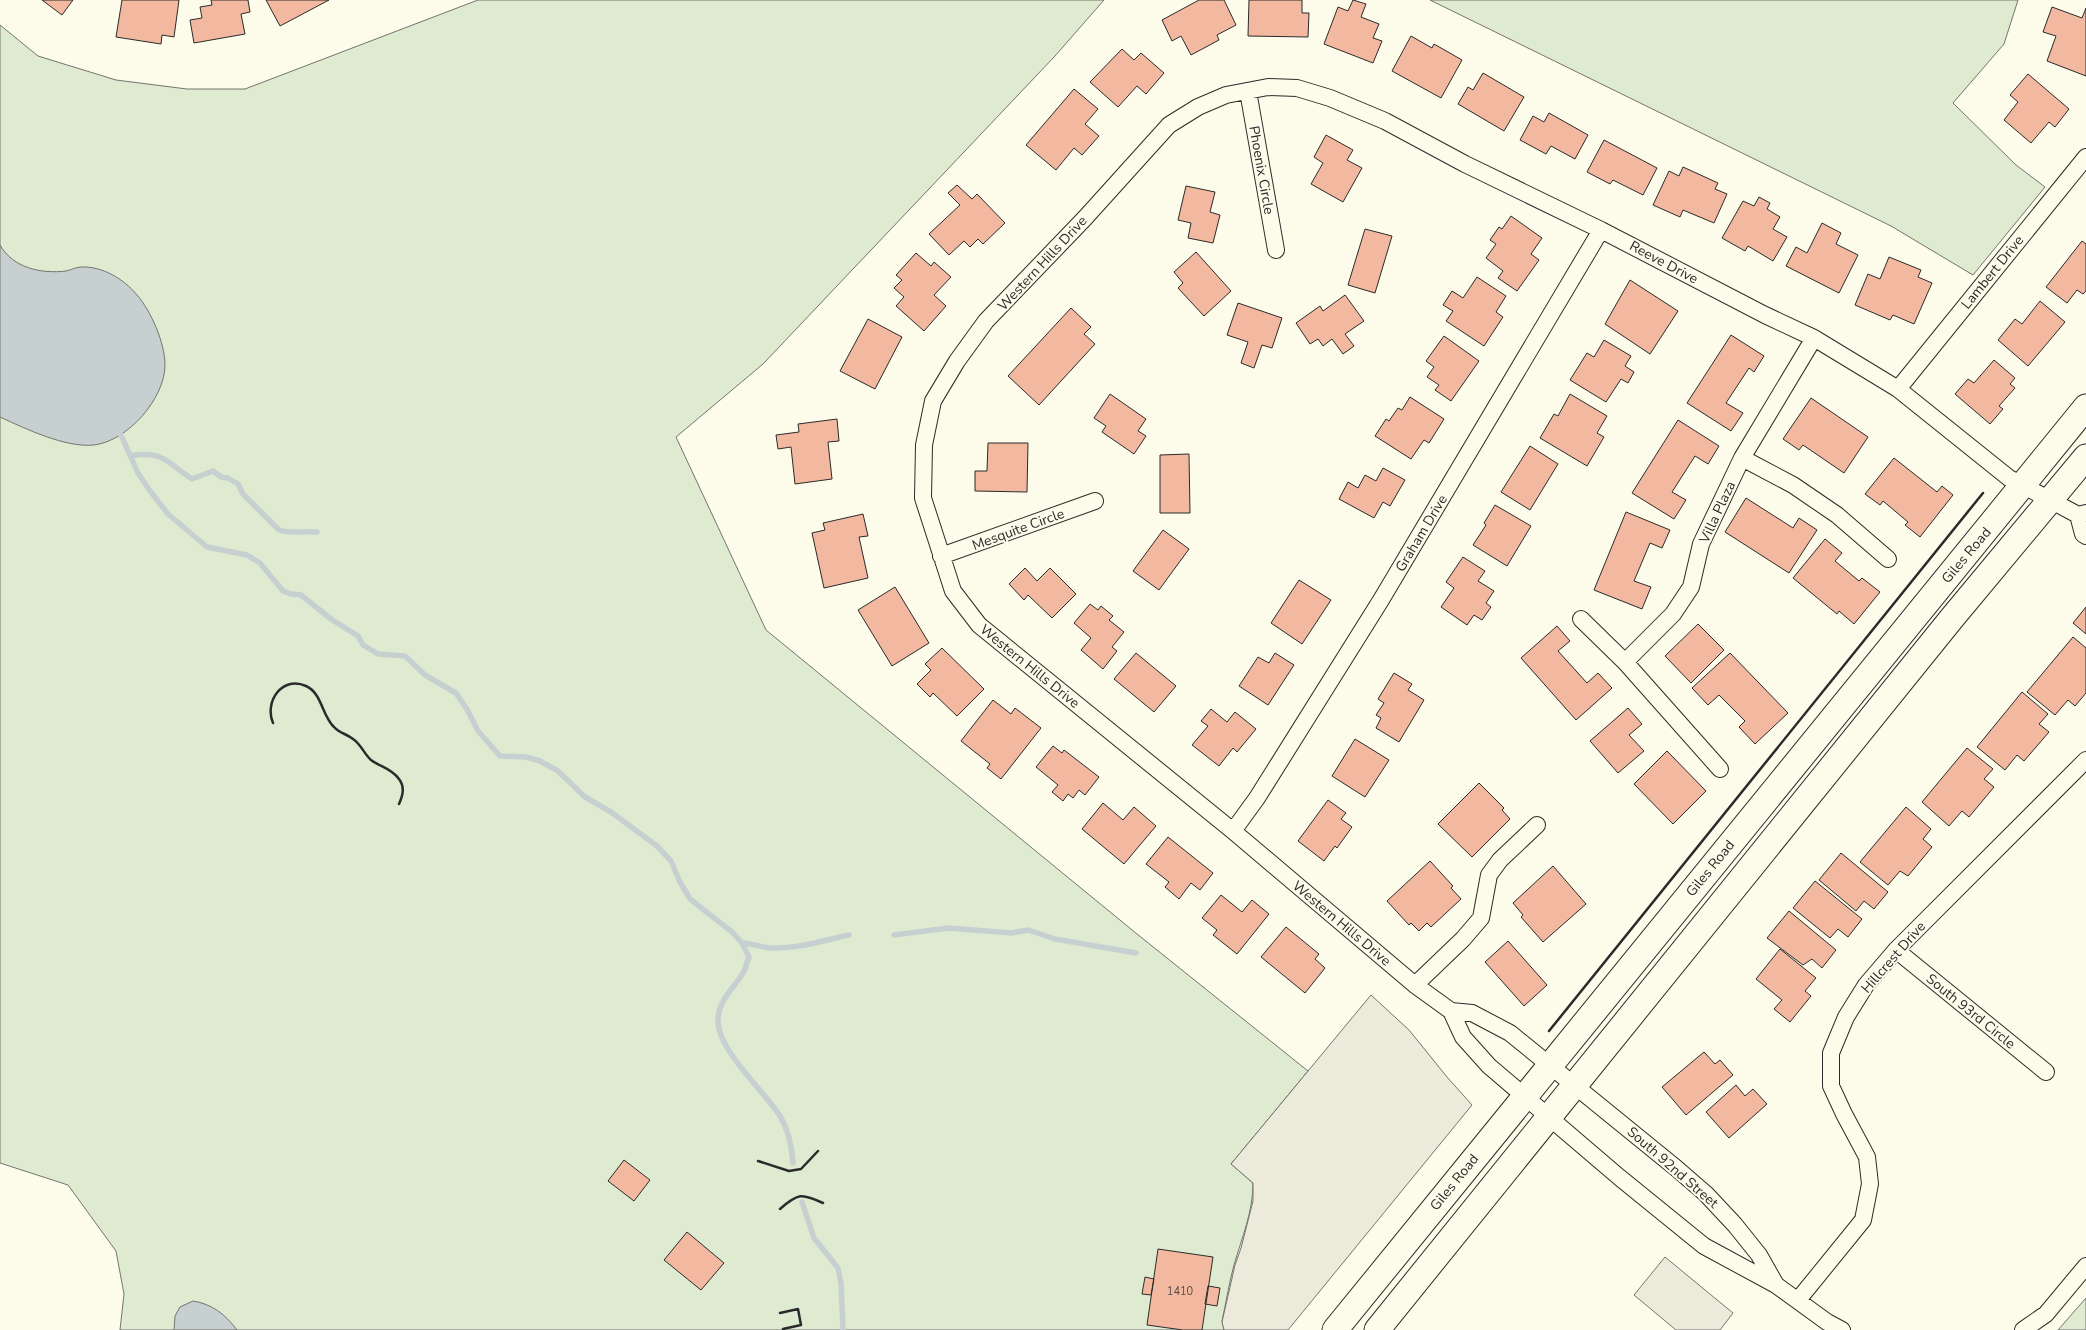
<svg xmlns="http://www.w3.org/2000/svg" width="2086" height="1330" viewBox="0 0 2086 1330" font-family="'Nunito Sans',sans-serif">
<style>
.green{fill:#deebd1;stroke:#74746e}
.parking{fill:#eceadb;stroke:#74746e}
.water{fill:#c7d0d0;stroke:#74746e}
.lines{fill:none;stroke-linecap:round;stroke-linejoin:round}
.stream{stroke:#c7d0d0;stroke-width:5.5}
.building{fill:#f2b8a0;stroke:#2b2b2b}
.minor-casing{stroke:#2b2b2b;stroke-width:18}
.primary-casing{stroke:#2b2b2b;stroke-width:27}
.minor{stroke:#fdfbea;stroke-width:16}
.primary{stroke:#fdfbea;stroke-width:25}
.wall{stroke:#2b2b2b;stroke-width:2.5}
.labels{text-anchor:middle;stroke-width:4;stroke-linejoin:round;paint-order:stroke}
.number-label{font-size:11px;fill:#5d4e48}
.street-label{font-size:14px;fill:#2b2b2b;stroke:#fdfbea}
</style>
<rect width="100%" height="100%" fill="#fdfbea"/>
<path class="green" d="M478,0H1104L1055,56L763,364L676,437L766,630L1137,934L1308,1071L1231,1164L1253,1183C1253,1212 1242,1237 1234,1265C1229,1283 1226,1303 1222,1321L1224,1330H120L124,1294L116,1251L68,1185L0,1163V25L38,56L116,80L187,89H245Z
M1430,0H2018L2004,44L1953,103L2016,165L2045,187L1973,275L1891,226Z
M2086,1298V1330H2058Z"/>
<path class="parking" d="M1371,995L1409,1030L1447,1077L1472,1105L1288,1330H1224L1222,1322L1235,1265L1241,1248L1253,1201V1183L1231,1164Z
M1665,1257L1733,1313L1720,1330H1676L1634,1295Z"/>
<path class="water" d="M0,245C13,268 41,274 66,271C71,270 76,267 81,267C102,266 124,279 137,295C151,311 165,343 165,365C165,398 128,441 94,445C66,448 26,429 0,417Z
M193,1301C212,1304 225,1314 237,1330H174L175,1316L180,1307Z"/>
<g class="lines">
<path class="stream" d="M121,435L138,473L150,491L168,514L207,547L247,555L260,563L283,591L291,594L301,595L331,619L358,636L363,645L378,654L405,656L425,675L456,693L468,711L478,731L500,756L526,757L540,761L558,771L585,797L611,812L657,846L671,861L680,882L690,899L732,932L742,943L749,957C747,961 746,967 744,971C735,988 718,999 718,1021C718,1050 764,1091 780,1116C789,1131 792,1146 793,1163
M130,456C164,450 167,463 192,479L213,471L221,477L228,478L238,484L243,494L279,530C290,534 305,531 317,532
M894,935L949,928L1011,933L1028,930L1055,939L1136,953
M742,943C752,943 763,948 772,948C798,949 824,940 849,935
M802,1202L814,1238L838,1268L841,1283L843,1330"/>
</g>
<path class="building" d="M42,0H73L62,15Z
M122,0H179L174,37L162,35L161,44L116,37Z
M211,0H248L250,12L241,14L245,34L194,43L190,20L202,18L200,7L212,5Z
M266,0H329L280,26Z
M1199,0H1224L1236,25L1217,35L1219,40L1191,55L1181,36L1172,41L1162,20Z
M1249,0H1302V13H1309L1308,37L1248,36Z
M1353,0L1366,4L1361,17L1379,24L1373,38L1382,41L1373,63L1324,44L1338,7L1348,11Z
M2052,7L2082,18L2086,8V76L2047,61L2056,36L2043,32Z
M1411,36L1432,48L1434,44L1462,60L1441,98L1392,71Z
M1122,49L1134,60L1141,53L1164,73L1146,94L1137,86L1118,107L1090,82Z
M1483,73L1524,97L1504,131L1458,104L1468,87L1473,90Z
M2028,74L2069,109L2055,127L2049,122L2031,143L2004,120L2018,102L2010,95Z
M1074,89L1098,109L1085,124L1099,136L1082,155L1074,148L1056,170L1026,145Z
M1549,113L1588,135L1575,159L1551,146L1546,154L1520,140L1533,116L1544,122Z
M1326,135L1353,150L1347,160L1362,168L1343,202L1311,184L1323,163L1314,157Z
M1604,140L1657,168L1643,195L1613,180L1610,184L1587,172Z
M1683,167L1718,183L1715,189L1727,194L1714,223L1683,210L1680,217L1653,205L1669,171L1679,176Z
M957,185L972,199L977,194L1005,223L983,244L978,239L970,247L964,241L949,255L929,234L960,205L948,193Z
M1186,186L1215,192L1210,212L1220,215L1213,243L1188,238L1191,223L1178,220Z
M1759,197L1770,203L1767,209L1780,217L1773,229L1787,237L1773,261L1748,246L1745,251L1722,238L1743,201L1754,206Z
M1511,216L1542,238L1531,254L1539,260L1517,291L1498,278L1503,271L1486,258L1496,244L1490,240L1499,227L1502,229Z
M1822,223L1841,233L1836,244L1858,255L1839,293L1786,266L1796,247L1807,253Z
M1365,229L1392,236L1375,293L1348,285Z
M2082,241L2086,244V291L2083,294L2077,290L2067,303L2046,287Z
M1196,252L1231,291L1204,316L1178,288L1183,283L1174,272Z
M916,253L931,266L934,262L951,277L934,295L946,306L924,331L896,306L904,297L894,288L902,280L896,275Z
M1889,257L1921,270L1918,277L1932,283L1914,324L1893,315L1890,320L1855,305L1868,274L1880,279Z
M1477,277L1506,296L1496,312L1503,317L1484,346L1446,321L1453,311L1443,305L1452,291L1463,298Z
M1630,280L1678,311L1650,354L1605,324Z
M1345,295L1364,321L1345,334L1354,346L1343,354L1332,339L1323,346L1318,339L1310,344L1296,323L1320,306L1323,311Z
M2040,301L2065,322L2028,366L1998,340L2015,319L2022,324Z
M1238,303L1282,318L1272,348L1262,345L1254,368L1241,363L1248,342L1227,335Z
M1071,308L1091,327L1084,334L1095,344L1039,405L1008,376Z
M868,319L902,337L875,389L840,371Z
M1731,335L1764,356L1754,372L1749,368L1726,403L1743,413L1731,431L1687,403Z
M1444,336L1479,361L1451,401L1435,390L1439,385L1427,377L1434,367L1426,361Z
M1604,340L1631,356L1625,366L1634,372L1628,383L1621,379L1606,402L1570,380L1587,353L1594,357Z
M1994,360L2015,378L2010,384L2015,388L1999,406L2003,409L1990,424L1955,394L1968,379L1974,383Z
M1110,394L1146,419L1138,431L1146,436L1134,454L1102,432L1106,426L1094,418Z
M1570,394L1607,416L1597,433L1604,437L1587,466L1540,438L1554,414L1558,416Z
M1410,397L1444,419L1429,443L1424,440L1411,459L1375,436L1386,419L1389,421L1398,408L1402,410Z
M1811,398L1868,437L1844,473L1803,445L1799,450L1783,439Z
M837,419L839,441L828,442L832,479L795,484L791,447L778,449L776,435L799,432L798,424Z
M1678,420L1719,446L1708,464L1695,456L1672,492L1686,500L1674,519L1632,493Z
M988,443H1028L1027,492L975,491V471H987Z
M1530,446L1558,464L1530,510L1501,492Z
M1189,454L1190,513H1160V455Z
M1894,458L1937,492L1942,486L1953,495L1920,537L1905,525L1908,522L1883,501L1880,505L1865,494Z
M1383,468L1405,480L1390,506L1383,502L1374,518L1339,499L1348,482L1358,488L1365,475L1376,481Z
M1746,498L1793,528L1799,518L1817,530L1789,573L1725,532Z
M1495,505L1531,526L1507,566L1473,545L1486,525L1484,523Z
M1626,512L1670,530L1662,548L1650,543L1634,581L1651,587L1642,609L1594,590Z
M863,514L868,536L859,537L868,578L824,588L812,533L825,530L823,523Z
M1163,530L1189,549L1159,590L1133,571Z
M1825,539L1842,553L1835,561L1859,581L1862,578L1880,592L1854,624L1839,611L1837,614L1793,578Z
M1463,557L1485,571L1478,581L1494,591L1486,603L1491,607L1482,620L1474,615L1467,625L1441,607L1454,588L1446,582Z
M1025,568L1037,581L1050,568L1076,594L1052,618L1028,595L1024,600L1009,584Z
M1299,580L1331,600L1302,644L1271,623Z
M895,587L929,643L892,666L858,610Z
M1090,604L1098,610L1101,606L1113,616L1109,620L1124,632L1112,647L1117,651L1103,669L1081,650L1091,638L1074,623Z
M2086,607V634L2073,623Z
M1698,624L1724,650L1691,683L1665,656Z
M1557,626L1570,641L1558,651L1587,683L1598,673L1612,688L1576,720L1521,658Z
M2073,637L2086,648V693L2075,706L2068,700L2055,715L2027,692Z
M942,648L984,689L957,716L933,693L930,697L917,684L931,670L925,664Z
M1136,653L1176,686L1154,712L1114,679Z
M1275,653L1294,665L1268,705L1239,686L1258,657L1269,663Z
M1730,653L1788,713L1755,744L1739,727L1745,721L1719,695L1708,705L1692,688Z
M1394,673L1412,684L1408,690L1424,700L1399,742L1376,728L1381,718L1376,715L1384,703L1378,699Z
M2022,692L2048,714L2039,724L2049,732L2024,761L2017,755L2005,770L1977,747Z
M993,700L1011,714L1015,708L1041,728L1001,779L987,768L990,764L961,741Z
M1628,708L1642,724L1629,735L1644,751L1618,773L1590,741Z
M1211,709L1227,722L1235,712L1256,729L1237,752L1233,748L1219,766L1192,745L1208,726L1201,721Z
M1355,739L1389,760L1365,797L1332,776Z
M1053,746L1062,753L1064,750L1099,777L1085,795L1079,790L1073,798L1068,794L1063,801L1052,792L1058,785L1036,767Z
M1967,748L1993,769L1984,779L1994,787L1969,817L1962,811L1949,826L1922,802Z
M1667,751L1706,791L1673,824L1634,784Z
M1479,783L1504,808L1502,810L1510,819L1472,857L1438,824Z
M1328,800L1346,813L1341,819L1352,827L1337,848L1335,846L1324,861L1298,841Z
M1103,803L1123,820L1134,807L1156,826L1124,864L1082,829Z
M1906,807L1931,829L1923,839L1932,847L1908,876L1900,871L1888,885L1860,862Z
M1168,837L1213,873L1200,890L1191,883L1179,899L1165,887L1169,882L1146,864Z
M1841,853L1888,892L1874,909L1864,901L1856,911L1819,880Z
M1430,861L1453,886L1451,888L1461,899L1431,927L1427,923L1419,931L1411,923L1409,925L1387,901Z
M1553,866L1586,904L1543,942L1521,917L1523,915L1513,903Z
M1815,881L1862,919L1848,937L1838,929L1830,938L1793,908Z
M1221,895L1242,912L1252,900L1269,914L1237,954L1213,935L1217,930L1202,918Z
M1789,911L1836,950L1822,968L1812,959L1803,965L1767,938Z
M1286,927L1319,954L1315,959L1325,968L1305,993L1261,957Z
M1508,941L1547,985L1524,1006L1485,962Z
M1780,949L1816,978L1805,991L1811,996L1790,1022L1774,1009L1782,1000L1756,979Z
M1704,1052L1715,1064L1720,1060L1733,1075L1686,1115L1662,1087Z
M1736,1085L1745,1096L1753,1089L1767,1104L1729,1138L1706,1112Z
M624,1160L650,1180L634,1201L608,1181Z
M687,1232L724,1263L701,1290L664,1260Z
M1158,1249L1213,1257L1202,1330H1183L1147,1325Z
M1145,1277L1154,1279L1151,1295L1142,1294Z
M1208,1286L1220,1288L1217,1306L1205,1304Z"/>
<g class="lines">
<defs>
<path id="minor" d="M1248,91L1276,250
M1898,389L2086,157
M1742,458L1793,485L1837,515L1888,559
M2086,513L2078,515L2083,534L2086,536
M941,556L1095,501
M1581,619L1625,662L1720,769
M1625,662L1673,614L1691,587L1701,544L1742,458L1814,338
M1233,831L1257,798L1381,600L1601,230
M1896,950L2046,1072
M1415,985L1463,939L1481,918L1489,875L1500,860L1537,825
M1451,1011L1472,1013L1510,1033L1676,1168L1706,1194L1735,1225L1759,1255L1776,1285
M1798,1300L1863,1220L1870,1184L1867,1157L1844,1114L1831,1086V1053L1846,1017L1866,985L1896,950L2086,760
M1842,1330L1827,1322L1776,1285L1704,1246L1619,1177L1489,1066L1463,1037L1451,1011L1415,985L1233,831L979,625L953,591L923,498L924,445L933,401L957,361L986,321L1085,218L1169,125L1198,107L1226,95L1268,87L1297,88L1330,98L1385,121L1465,164L1601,230L1765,315L1814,338L1898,389L2009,478L2078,515
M2023,1330L2046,1314L2086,1266"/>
<path id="primary" d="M1335,1330L2086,407
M1377,1330L1952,618L2086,457"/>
</defs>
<use href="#minor" class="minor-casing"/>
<use href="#primary" class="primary-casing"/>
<use href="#minor" class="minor"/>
<use href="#primary" class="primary"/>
<path class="wall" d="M273,723C264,702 282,675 306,686C322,693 322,716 334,727C339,733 347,734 353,739C361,744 364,754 371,760C380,767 391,768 399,779C405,787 403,795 399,804
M1549,1031L1983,493
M758,1161L789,1171L801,1169L818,1151
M780,1209C798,1193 802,1193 823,1203
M780,1313L798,1309L801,1325L783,1329"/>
</g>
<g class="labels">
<g class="number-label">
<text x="1180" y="1295">1410</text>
</g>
<g class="street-label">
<text transform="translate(1262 170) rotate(80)" y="5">Phoenix Circle</text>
<text transform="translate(1664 262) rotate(28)" y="5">Reeve Drive</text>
<text transform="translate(1042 263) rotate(-47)" y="5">Western Hills Drive</text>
<text transform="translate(1992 272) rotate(-51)" y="5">Lambert Drive</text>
<text transform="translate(1717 512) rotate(-65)" y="5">Villa Plaza</text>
<text transform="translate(1018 529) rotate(-20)" y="5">Mesquite Circle</text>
<text transform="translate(1421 533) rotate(-59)" y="5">Graham Drive</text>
<text transform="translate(1966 555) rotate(-50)" y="5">Giles Road</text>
<text transform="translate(1030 666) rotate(39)" y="5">Western Hills Drive</text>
<text transform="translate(1710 868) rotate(-51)" y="5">Giles Road</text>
<text transform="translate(1342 923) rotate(40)" y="5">Western Hills Drive</text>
<text transform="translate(1893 957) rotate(-49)" y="5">Hillcrest Drive</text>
<text transform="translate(1971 1011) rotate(39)" y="5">South 93rd Circle</text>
<text transform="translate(1673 1167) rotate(41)" y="5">South 92nd Street</text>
<text transform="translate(1454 1182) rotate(-51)" y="5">Giles Road</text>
</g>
</g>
</svg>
